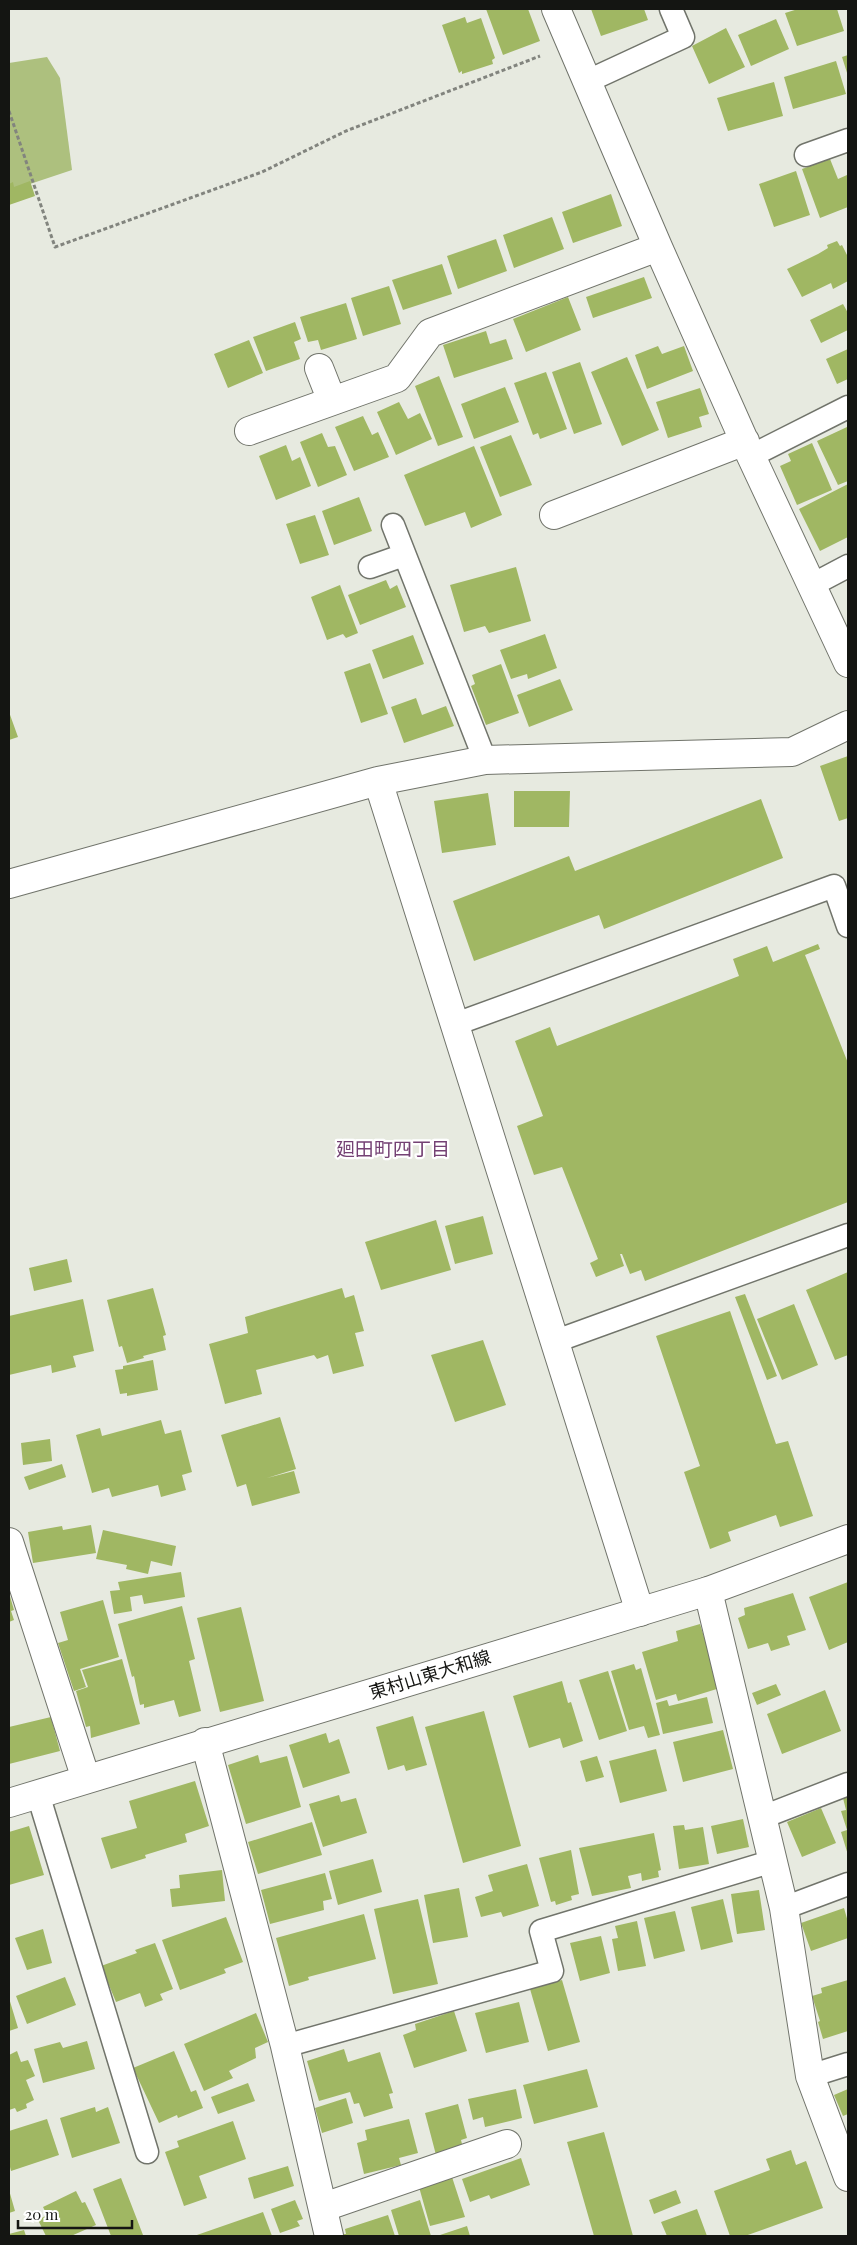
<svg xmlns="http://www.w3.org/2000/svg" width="857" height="2245" viewBox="0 0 857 2245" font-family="'Playfair Display','Noto Sans JP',serif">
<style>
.green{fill:#adc07e}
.building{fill:#a0b763}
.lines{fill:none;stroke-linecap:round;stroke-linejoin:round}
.lane-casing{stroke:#71746b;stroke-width:25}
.street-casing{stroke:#71746b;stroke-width:30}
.secondary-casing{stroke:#71746b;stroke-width:30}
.path{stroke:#82847e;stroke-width:3;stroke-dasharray:4 2.5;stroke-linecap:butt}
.lane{stroke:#fff;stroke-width:22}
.street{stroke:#fff;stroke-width:28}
.secondary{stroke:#fff;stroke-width:28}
.labels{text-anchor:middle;stroke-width:4.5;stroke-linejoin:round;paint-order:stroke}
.street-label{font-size:18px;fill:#141512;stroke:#fff}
.neighbourhood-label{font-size:19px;fill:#744174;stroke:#fff}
</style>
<rect width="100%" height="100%" fill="#e7eae0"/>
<path class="green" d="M47,57L60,78L72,170L9,191V63Z"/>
<path class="building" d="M486,9H528L540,41L503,55Z
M591,9H644L648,20L601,36Z
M798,9H837L844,31L797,46L785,13Z
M465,17L467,23L481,18L495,58L492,60L493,64L462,74V71L459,73L442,25Z
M776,19L789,49L751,66L738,35Z
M726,28L745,67L709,84L692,46Z
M848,55V76L842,57Z
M836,61L846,94L793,109L784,77Z
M774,82L783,116L728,131L717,98Z
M830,159L838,179L847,175L848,207L820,218L802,169Z
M796,171L810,215L774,227L759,184Z
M30,181L35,196L9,205V184L13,182L14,187Z
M611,194L622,226L573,243L562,212Z
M552,217L564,249L514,268L503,235Z
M496,239L507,271L458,289L447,256Z
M837,241L840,246L842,245L848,257V281L833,289L831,283L802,297L787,269L818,254L828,248L827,245Z
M442,264L452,294L403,310L392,280Z
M644,277L652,298L593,318L586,297Z
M389,286L401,324L363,336L351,298Z
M568,297L581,330L526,352L513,319Z
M346,303L357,339L321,350L318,340L308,342L300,317Z
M843,304L848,313V330L821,343L810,320Z
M295,322L301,339L294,342L300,359L266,371L253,337Z
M486,331L490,344L506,339L513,359L454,378L443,345Z
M249,340L263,373L228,388L214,354Z
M658,346L662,354L684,346L693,371L647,389L635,355Z
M848,349V379L837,384L826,359Z
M627,357L659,430L622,446L591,372Z
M580,362L602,424L574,434L552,372Z
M546,372L567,429L540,439L538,433L533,435L514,383Z
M439,376L463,437L438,446L415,386Z
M505,387L519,422L474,439L461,404Z
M700,388L709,414L699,417L702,427L668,438L656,402Z
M399,402L408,419L420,413L432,439L396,455L377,412Z
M363,416L372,435L378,432L389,457L354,471L335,427Z
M847,427L848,481L838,485L817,441Z
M322,433L328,447L335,446L347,475L318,487L300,442Z
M511,435L532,485L500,497L480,447Z
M812,443L832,490L797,505L780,466L791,461L788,454Z
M286,445L292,461L300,457L311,486L276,500L259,456Z
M474,446L502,515L471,528L465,512L425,526L404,475Z
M848,484V537L820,551L799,509Z
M359,497L372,531L334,545L322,511Z
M315,515L329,555L300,564L286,524Z
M516,567L531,621L489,633L485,626L464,632L450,585Z
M386,580L390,589L397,585L406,607L360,625L348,595Z
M340,585L358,633L346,638L343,634L327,640L311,597Z
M545,634L557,668L528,679L527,674L511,679L500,650Z
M413,635L424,664L383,679L372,650Z
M370,663L388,714L361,723L344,672Z
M501,664L519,713L486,725L471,686L475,684L472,675Z
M560,679L573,710L529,727L517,695Z
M416,698L422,715L446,706L454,726L404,743L391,707Z
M9,712L18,737L9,740Z
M848,756V818L839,821L820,766Z
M514,791H570L569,827H514Z
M488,793L496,845L442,853L434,801Z
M761,799L783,858L604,929L599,915L474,961L453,901L569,856L575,871Z
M818,944L820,949L805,955L848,1063V1202L645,1281L641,1270L630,1274L622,1254H620L624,1266L596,1277L590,1263L598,1259L562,1167L534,1175L517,1126L543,1116L515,1041L550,1027L557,1046L739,976L733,959L767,946L773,962Z
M483,1216L493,1254L455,1264L445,1226Z
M436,1220L451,1270L381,1290L365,1242Z
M67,1259L72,1282L34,1291L29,1268Z
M848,1272V1355L835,1360L806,1290Z
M153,1288L166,1335L163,1336L166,1350L143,1356L144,1358L127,1363L122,1346L119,1347L107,1300Z
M342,1288L345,1298L354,1295L364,1331L355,1333L364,1366L333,1374L328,1355L317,1359L314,1355L256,1370L262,1394L225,1404L209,1344L248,1333L245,1317Z
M745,1294L777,1376L767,1380L735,1297Z
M83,1299L94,1351L73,1356L76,1367L52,1373L51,1365L9,1375V1316Z
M794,1304L818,1365L782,1380L757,1319Z
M730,1311L776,1444L788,1441L813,1516L780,1527L776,1515L728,1532L731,1541L710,1549L684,1472L700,1466L656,1336Z
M483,1340L506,1405L455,1422L431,1355Z
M153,1360L158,1390L127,1396V1393L120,1394L115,1370L123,1369V1366Z
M280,1417L296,1469L267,1478L294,1471L300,1493L252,1506L246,1484L237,1487L221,1435Z
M161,1420L165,1434L181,1430L192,1472L182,1475L186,1490L161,1497L158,1485L112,1497L109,1488L92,1493L76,1435L100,1428L102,1436Z
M50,1439L52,1461L23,1465L21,1443Z
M62,1464L66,1477L29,1490L24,1477Z
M91,1525L96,1553L33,1563L28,1532L62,1526L63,1530Z
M103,1530L176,1546L172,1566L151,1561L148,1574L126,1569L127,1565L96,1559Z
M181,1572L185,1597L144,1604L142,1595L130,1597L132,1611L114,1614L110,1591L120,1590L118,1582Z
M848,1582V1642L829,1650L809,1597Z
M9,1593L14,1610L11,1611L14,1620L9,1622Z
M793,1593L806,1630L787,1636L790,1645L771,1651L768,1643L748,1649L738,1618L745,1615L744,1608Z
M103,1600L119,1657L80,1669L86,1687L74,1691L58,1643L68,1640L60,1612Z
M182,1606L195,1659L189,1661L201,1711L179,1717L174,1700L144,1708V1704L140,1705L134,1676L132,1677L118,1624Z
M241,1607L264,1701L220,1712L197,1618Z
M700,1624L720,1688L678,1701L676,1694L656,1700L642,1652L678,1641L676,1631Z
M122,1659L140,1724L91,1738L90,1726L86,1727L76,1691L88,1687L82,1670Z
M634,1664L636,1670L641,1668L660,1735L648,1738L644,1726L629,1730L611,1671Z
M608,1671L627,1731L599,1740L579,1680Z
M562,1681L568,1703L571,1702L583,1741L563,1748L560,1738L529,1748L513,1696Z
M776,1684L781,1695L757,1705L752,1693Z
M825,1690L841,1731L782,1754L767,1714Z
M707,1697L713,1723L663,1734L656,1703L667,1700L669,1706Z
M484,1711L521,1846L463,1863L425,1727Z
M413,1716L427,1765L406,1771L404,1765L388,1770L376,1727Z
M51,1717L60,1751L9,1764V1727Z
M723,1730L733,1769L683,1782L673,1742Z
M326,1733L329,1743L339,1739L350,1773L303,1788L289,1745Z
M656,1749L667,1791L620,1803L609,1761Z
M258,1755L260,1763L287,1756L301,1807L246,1824L228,1765Z
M597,1756L604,1777L586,1782L580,1761Z
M195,1781L209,1826L185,1834L187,1842L145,1855L146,1858L111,1869L101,1838L137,1828L129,1801Z
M339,1795L341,1802L356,1798L367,1833L323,1847L309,1804Z
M848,1796V1855L841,1832L847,1830L841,1811L846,1810L843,1798Z
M821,1808L836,1843L802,1857L787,1822Z
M743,1819L749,1847L717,1854L711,1826Z
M312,1822L322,1855L258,1874L248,1842Z
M684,1825L685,1830L703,1827L709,1864L679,1869L673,1826Z
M29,1826L44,1875L9,1885V1832Z
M654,1833L661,1870L658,1871L659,1877L642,1881L641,1873L628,1876L631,1888L592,1896L579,1848Z
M571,1850L579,1894L571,1896L572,1900L556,1905L555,1901L551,1902L539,1858Z
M373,1859L382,1892L338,1905L329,1871Z
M527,1864L539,1906L503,1917L501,1912L481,1917L475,1897L493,1891L488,1875Z
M222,1870L225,1901L172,1907L170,1889L180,1888L179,1875Z
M325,1873L332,1899L323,1901L324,1910L270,1924L261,1890Z
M459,1888L468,1937L433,1943L424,1895Z
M759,1890L765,1930L737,1934L731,1894Z
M418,1899L438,1984L393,1994L374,1909Z
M723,1899L733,1942L701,1950L691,1907Z
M844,1908L848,1922V1938L811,1951L801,1923Z
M675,1911L685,1951L654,1959L644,1918Z
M364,1914L376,1959L308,1977L309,1980L289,1986L276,1938Z
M226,1917L243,1962L224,1969L226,1973L180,1990L162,1940Z
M637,1921L646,1966L618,1971L612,1939L618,1938L615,1926Z
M43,1929L52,1963L27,1970L15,1938Z
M601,1936L610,1973L580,1981L570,1943Z
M155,1943L173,1989L160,1994L163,2000L145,2007L140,1993L116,2002L101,1966L137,1953L135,1950Z
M65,1977L76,2005L27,2024L16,1996Z
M562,1980L580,2042L548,2051L530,1989Z
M848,1980V2031L823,2039L818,2022L820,2021L812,1996L822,1993L821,1988Z
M9,1998L18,2028L9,2031Z
M519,2002L529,2042L486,2053L475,2013Z
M454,2011L467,2051L414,2068L403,2035L416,2030L415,2024Z
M256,2013L268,2042L255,2048L256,2058L229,2071L233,2078L204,2091L184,2044Z
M87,2041L95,2069L43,2083L34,2049L60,2042L63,2048Z
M344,2049L348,2062L380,2052L393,2093L389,2094L393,2108L364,2117L359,2103L354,2104L350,2092L319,2101L307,2061Z
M17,2051L21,2062L28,2060L35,2076L26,2080L34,2100L26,2104L27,2108L17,2112L15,2108L9,2110V2055Z
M174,2051L191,2092L196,2090L203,2108L178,2118L177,2115L159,2123L133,2068Z
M587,2069L598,2107L534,2124L523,2085Z
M248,2083L255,2101L218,2114L211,2097Z
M516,2089L522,2118L485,2127L483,2117L473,2120L468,2099Z
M848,2089V2114L843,2116L834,2095Z
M346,2098L353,2123L322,2133L315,2108Z
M458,2104L467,2138L461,2140L463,2148L436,2155L425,2113Z
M95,2107L96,2112L108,2107L120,2143L72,2158L60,2118Z
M47,2119L59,2155L11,2171L9,2163V2131Z
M409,2119L418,2153L399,2158L401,2165L364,2174L357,2143L367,2140L365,2130Z
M233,2121L246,2159L199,2176L207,2198L184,2206L165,2152L179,2147L177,2141Z
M604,2132L633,2236H594L567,2142Z
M791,2150L796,2165L806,2161L823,2208L745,2236H730L714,2191L770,2170L766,2159Z
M521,2158L530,2185L491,2199L489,2195L470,2202L462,2179Z
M288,2166L294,2186L254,2199L248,2178Z
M452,2177L465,2217L430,2226L419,2187Z
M121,2178L143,2235L140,2236H111L93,2189Z
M9,2190L15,2211L9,2213Z
M676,2190L681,2203L654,2214L649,2200Z
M76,2191L82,2203L85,2202L96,2225L71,2236H46L38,2220L47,2215L43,2207Z
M295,2200L303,2219L297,2221L300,2226L280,2233L271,2209Z
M420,2200L431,2236H399L391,2210Z
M697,2209L707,2236H667L661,2222Z
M263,2212L272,2236H194Z
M388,2215L395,2236H344V2234H346L345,2229Z
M467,2226L470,2236H437Z
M24,2230L26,2236H9V2234Z"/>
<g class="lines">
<defs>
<path id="lane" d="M588,81L683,37L671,9
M806,155L848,140
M751,456L848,407
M393,525L485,760
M370,567L404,555
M812,585L848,566
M453,1025L834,886L848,926
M556,1341L848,1235
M38,1794L147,2152
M763,1817L848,1784
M784,1908L848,1884
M285,2046L552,1971L541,1931L773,1861
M810,2076L848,2064"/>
<path id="street" d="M556,9L658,247L751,456L848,663
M319,368L332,401
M249,431L397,378L430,333L658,247
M554,515L745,441
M378,781C463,1059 554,1335 640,1612
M9,884L378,781L485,760L792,752L848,725
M9,1542L86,1779
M708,1591L784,1908L810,2076L848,2177
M205,1742L285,2046L329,2236
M324,2207L507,2144"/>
<path id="secondary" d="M9,1803L708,1591L848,1539"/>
</defs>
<use href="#lane" class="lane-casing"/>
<use href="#street" class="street-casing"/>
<use href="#secondary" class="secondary-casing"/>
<path class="path" d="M9,111L55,247L262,172L346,131L540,56"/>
<use href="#lane" class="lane"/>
<use href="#street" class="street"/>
<use href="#secondary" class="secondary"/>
</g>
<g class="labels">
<g class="street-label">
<text transform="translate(430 1675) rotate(-17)" y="6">東村山東大和線</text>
</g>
<g class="neighbourhood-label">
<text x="393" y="1156">廻田町四丁目</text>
</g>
</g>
<rect width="857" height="2245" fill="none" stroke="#141512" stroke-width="20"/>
<path d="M18 2220v8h114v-8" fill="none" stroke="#141512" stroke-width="2.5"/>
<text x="25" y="2220" font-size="15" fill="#141512" stroke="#ffffff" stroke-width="4" paint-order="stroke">20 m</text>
</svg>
